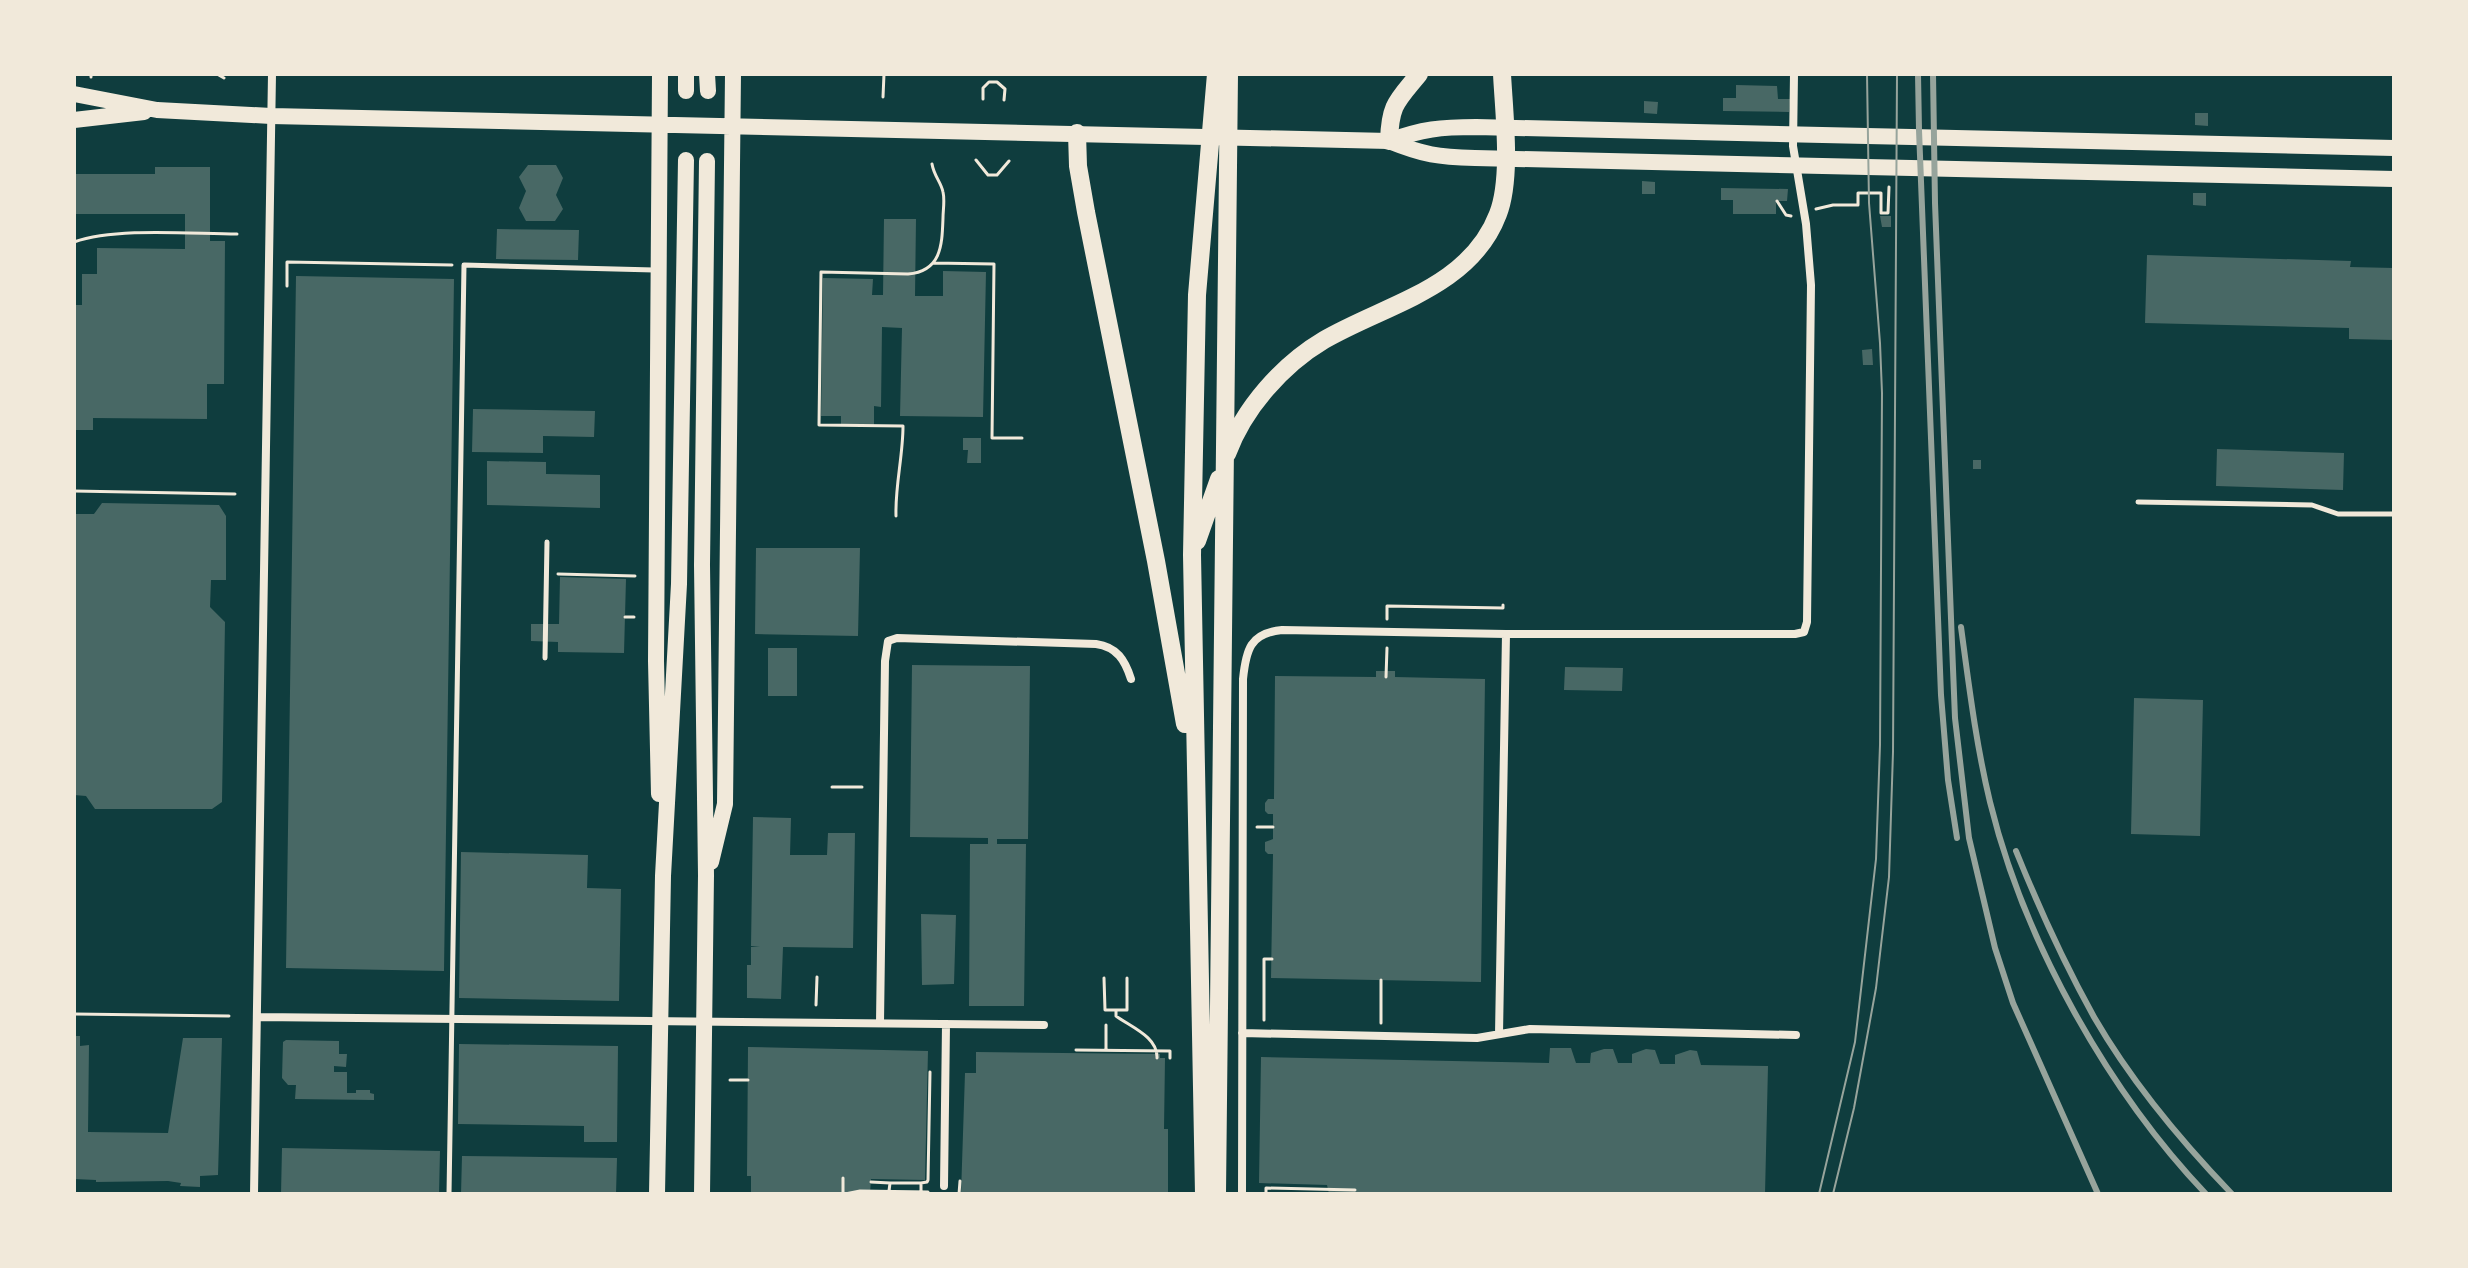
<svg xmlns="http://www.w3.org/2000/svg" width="2468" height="1268" viewBox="0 0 2468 1268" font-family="'Golos Text',sans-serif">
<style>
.building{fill:#486865}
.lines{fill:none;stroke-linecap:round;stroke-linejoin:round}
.path{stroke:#f1e9da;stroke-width:3}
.service{stroke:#f1e9da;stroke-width:5}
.minor{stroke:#f1e9da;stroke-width:8}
.primary{stroke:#f1e9da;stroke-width:16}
.motorway{stroke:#f1e9da;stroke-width:18}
.tram{stroke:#97a49c;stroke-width:2}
.rail{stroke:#97a49c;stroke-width:6}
</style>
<rect width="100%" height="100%" fill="#0f3d3e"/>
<path class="building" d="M1736,85L1777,86L1778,99H1790L1789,112L1723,111V98H1736Z
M1644,101L1658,102L1657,114L1644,113Z
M2195,113H2208V126L2195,125Z
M528,165H556L563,178L556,195L563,209L555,221H526L519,208L526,191L519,177Z
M155,167H210V241H225L224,384H207V419L93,418V430H74V305H82V274H97V248L185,249V214H74V174H155Z
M1642,181L1655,182V194H1642Z
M1721,188L1788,189L1787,201H1776V214H1733V200H1721Z
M2193,193H2206V206L2193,205Z
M1880,216H1891V227H1882Z
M884,219H916L915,296H943V271L986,272L983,417L900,416L902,328L882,327L881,407L874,406V425L841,424V416H821L823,278L873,279L872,295H883Z
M497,229L579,230L578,260L496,259Z
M2147,255L2351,261L2350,267L2394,268V340L2349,339V328L2145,323Z
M296,276L454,279L444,971L286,968Z
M1872,349L1873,365H1863L1862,350Z
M473,409L595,411L594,437L543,436V453L472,452Z
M963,438H981V463H967L968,450H963Z
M2217,449L2344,453L2343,490L2216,486Z
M1973,460H1981V469H1973Z
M487,461L546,462V474L600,475V508L487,505Z
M102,503L219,505L226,516V580H211L210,607L225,622L222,802L212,809H95L86,796L74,795V514H94Z
M756,548H860L858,636L755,634Z
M560,577L626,579L624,653L558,652V642L531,641V624H559Z
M768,648H797V696H768Z
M912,665L1030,666L1028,839H997V844H1026L1024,1006H969L970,844H988V838L910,837Z
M1565,667L1623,668L1622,691L1564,690Z
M1376,671H1395V677L1485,679L1481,982L1271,978L1273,854H1268L1265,851V842L1273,839V814H1268L1265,811V803L1268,799H1274L1275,676L1376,677Z
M2134,698L2203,700L2200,836L2131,834Z
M753,817L791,818L790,855H827L828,833H855L853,948L783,947L781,999L747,998V965H751V947H760L751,946Z
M461,852L588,855L587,888L621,889L619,1001L459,998Z
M921,914L956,915L954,984L922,985Z
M74,1036H80V1046L89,1045L88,1132L168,1133L183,1038H222L218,1175L200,1176V1187L180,1186L181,1183L168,1181L96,1182V1180L74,1179Z
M286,1040L339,1041V1054H347L346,1067L334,1066V1072H347V1093H356V1090H370V1093L374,1094V1100L295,1099L296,1085H288L282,1078L283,1042Z
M459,1044L618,1046L617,1142H584V1126L458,1124Z
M748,1047L928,1051L925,1180L871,1179L870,1194H751V1176H747Z
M1550,1048H1571L1576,1063H1590L1591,1053L1604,1049H1613L1618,1063H1632V1054L1646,1049L1655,1050L1660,1064H1675V1055L1690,1050L1697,1051L1701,1065L1768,1066L1765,1194H1329L1327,1185L1259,1183L1261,1057L1549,1063Z
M976,1052L1160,1054V1058H1165L1164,1129H1168V1194H961L965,1073H976Z
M282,1148L440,1151L439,1194H281Z
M462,1156L617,1158L616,1194H461Z"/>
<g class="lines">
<path class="path" d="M217,74L224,78
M91,77V74
M883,97L884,74
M983,99V88L989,82H997L1005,89L1004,100
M976,160L988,175H997L1009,161
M1777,201L1786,215L1791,216
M1816,209L1833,205H1858V193H1881V213H1888L1889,187
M74,242C117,227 191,234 237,234
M933,263L994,264L992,438H1022
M287,286V262L452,265
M74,491L235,494
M896,516C895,486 903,456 903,426L819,425L821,272L908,274C942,271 942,244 943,218C943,210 945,200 943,192C941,182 934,176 932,164
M558,574L635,576
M625,617H634
M1387,619V606L1503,608V605
M1386,677L1387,648
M832,787H862
M1257,827H1273
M1104,978L1105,1010H1127V978
M816,1005L817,977
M1116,1010V1016C1131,1027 1158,1037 1157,1058
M74,1014L229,1016
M1264,1020V959H1272
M1381,1023V980
M1076,1050L1170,1051V1058
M1106,1050V1025
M730,1080H748
M843,1178V1194
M871,1182L890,1183
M889,1191L890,1183H921
M845,1194L860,1191L928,1192
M921,1194V1183L927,1182L928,1180L930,1072
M959,1194L960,1181
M1266,1194V1188L1355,1190"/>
<path class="service" d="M2138,502L2312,505L2338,514H2394
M545,658L547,542
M449,1194L464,265L654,270"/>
<path class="minor" d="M257,1017L1044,1025
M880,1023L885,661L888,641L897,638L1096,644C1117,647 1125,660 1131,679
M1242,1033L1477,1038L1530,1029L1796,1035
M1499,1034L1506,634
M944,1186L946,1024
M254,1194L272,74
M1242,1194L1243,679C1246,650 1250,633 1282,630L1506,634H1795L1804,632L1807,622L1811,285L1806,224L1793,146L1794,74"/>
<path class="primary" d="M686,74V91
M707,74L708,91
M74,94L157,110L271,116L1389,141C1422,129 1441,127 1476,127L2394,148
M74,120L144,112
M1389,141C1424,155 1438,157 1475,158L2394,179
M659,794L656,661L660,74
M711,862L725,804L733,74
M657,1194L663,876L679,584L686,160
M702,1194L706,875L702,565L707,161"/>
<path class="motorway" d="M1077,133L1078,166L1086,212L1156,561L1185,724
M1389,141C1390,104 1397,101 1419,74
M1227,454C1244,408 1282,365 1324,340C1386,304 1470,288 1498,214C1512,178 1504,113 1502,74
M1197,541L1219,479
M1204,1194L1192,555L1197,295L1216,74
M1217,1194L1229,74"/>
<path class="tram" d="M1819,1194L1855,1042L1876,859L1880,745L1882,393L1880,343L1869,203L1867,74
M1833,1194L1854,1108L1876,988L1889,877L1893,752L1897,74"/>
<path class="rail" d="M1918,74L1919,130L1941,695L1948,780L1957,838
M1933,74L1935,203L1952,644L1955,718L1969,838L1995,948L2013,1003L2098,1194
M1961,627C1969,686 1976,744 1990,802C2024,941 2108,1091 2206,1194
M2016,851C2039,908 2064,963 2094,1017C2131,1081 2181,1141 2232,1194"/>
</g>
<rect width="2468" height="1268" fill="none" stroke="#f1e9da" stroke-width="152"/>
</svg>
